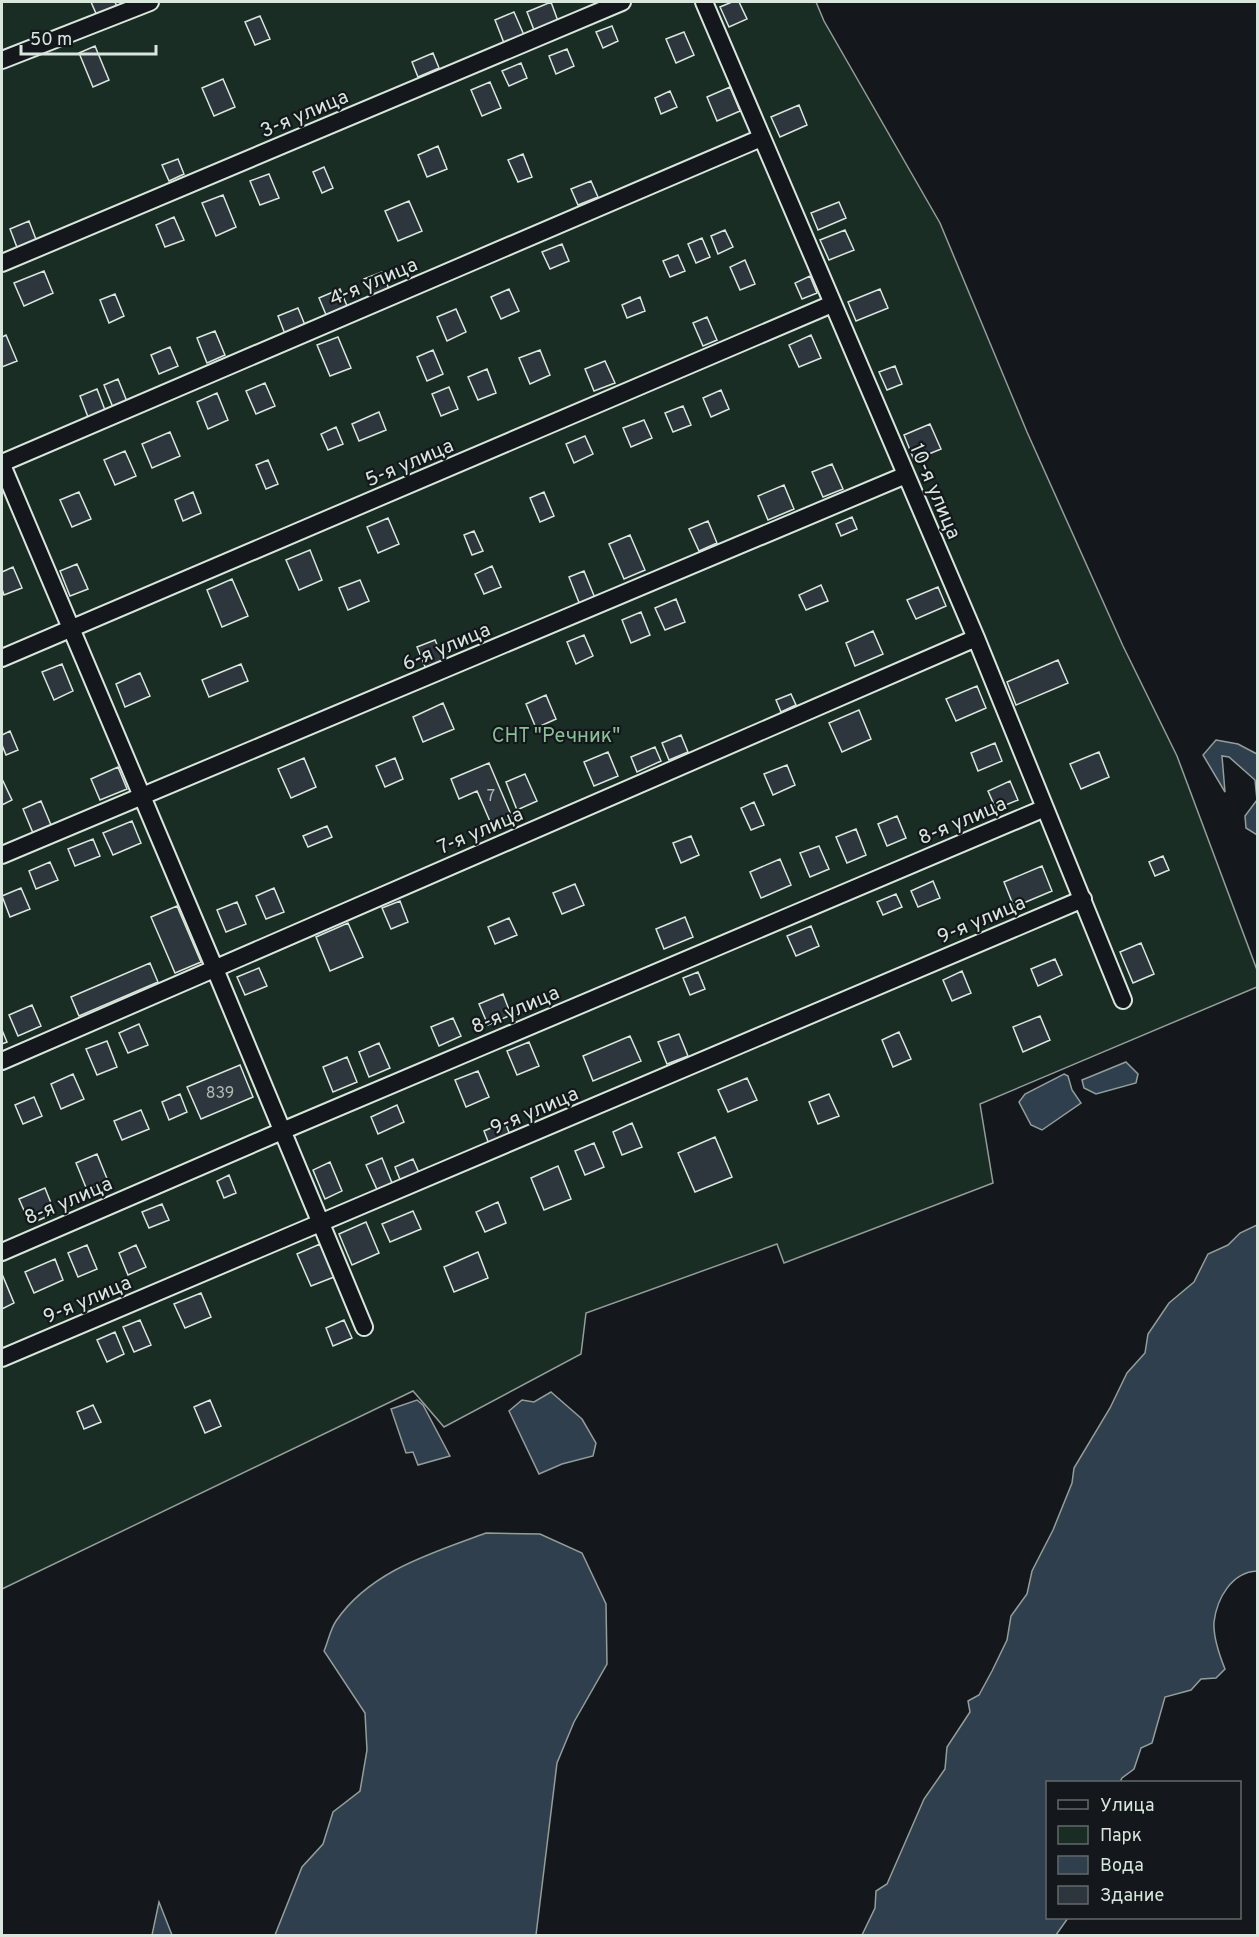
<svg xmlns="http://www.w3.org/2000/svg" width="1259" height="1937" viewBox="0 0 1259 1937" font-family="Overpass,sans-serif">
<style>
.green{fill:#1a2d24;stroke:#939e99;stroke-width:1.5}
.water{fill:#2f3f4d;stroke:#939e99;stroke-width:1.5}
.building{fill:#2c363c;stroke:#d8e6dc;stroke-width:1.5}
.lines{fill:none;stroke-linecap:round;stroke-linejoin:round}
.street-casing{stroke:#d8e6dc;stroke-width:20}
.street{stroke:#14181c;stroke-width:16}
.labels{text-anchor:middle;stroke-width:4.5;stroke-linejoin:round;paint-order:stroke}
.number-label{font-size:16px;fill:#adbab4}
.street-label{font-size:20px;fill:#d8e6dc;stroke:#14181c}
.park-label{font-size:20px;fill:#8ac095;stroke:#14181c}
</style>
<rect width="100%" height="100%" fill="#14181c"/>
<path class="green" d="M2,2H816L824,21L940,223L1027,432L1123,646L1177,756L1257,970V987L980,1104L993,1183L784,1263L777,1244L586,1313L581,1354L444,1427L413,1391L2,1589Z"/>
<path class="water" d="M1216,740L1238,744L1257,754V835L1246,828L1245,816L1257,800L1255,780L1229,757L1222,756L1225,792L1203,755Z
M1126,1062L1138,1074L1136,1083L1096,1094L1084,1088L1082,1080Z
M1064,1074L1068,1076L1072,1090L1081,1103L1042,1130L1031,1125L1019,1102L1025,1094Z
M1257,1225V1571C1232,1572 1217,1598 1214,1622C1213,1637 1219,1654 1225,1669L1216,1678L1201,1679L1191,1690L1165,1697L1152,1743L1141,1748L1134,1769L1122,1778L1120,1782H1048V1918H1068L1056,1935H862L875,1908L876,1891L887,1884L924,1799L945,1769L947,1747L970,1712L968,1701L979,1695L992,1671L1007,1640L1011,1616L1027,1594L1032,1571L1053,1530L1072,1483L1074,1468L1110,1408L1127,1373L1145,1353L1148,1334L1169,1303L1194,1282L1208,1254L1228,1245L1240,1233Z
M551,1392L582,1419L596,1443L593,1456L562,1464L539,1474L509,1411L522,1400L534,1402Z
M417,1400L423,1405L450,1456L418,1465L413,1452L406,1453L391,1409Z
M486,1533L540,1534L582,1553L606,1604L607,1664L574,1722L557,1763L536,1935H275L302,1867L323,1844L333,1812L360,1791L367,1750L365,1713L324,1651C328,1642 330,1630 336,1621C370,1571 432,1553 486,1533Z
M159,1902L172,1935H152Z"/>
<path class="building" d="M91,2H115L118,9L98,18Z
M551,2L558,21L534,30L527,12Z
M732,2H739L747,19L729,27L720,7Z
M514,12L524,35L504,43L495,20Z
M260,16L270,39L255,45L245,22Z
M612,26L618,41L603,48L596,32Z
M684,32L694,55L676,63L666,39Z
M95,46L109,80L93,87L79,53Z
M567,49L574,66L556,74L549,56Z
M433,53L439,68L418,77L412,62Z
M521,63L527,78L509,86L502,71Z
M223,79L235,107L214,116L202,88Z
M490,82L501,108L482,116L471,90Z
M730,87L740,111L717,121L707,97Z
M670,91L677,107L661,114L655,98Z
M799,105L807,125L780,137L771,117Z
M438,146L447,169L427,177L418,155Z
M523,154L532,177L518,182L508,160Z
M178,159L184,174L169,181L162,165Z
M324,167L333,188L322,193L313,172Z
M269,174L279,198L260,205L250,181Z
M591,181L598,197L578,205L571,189Z
M223,195L236,227L216,236L202,203Z
M409,201L422,231L398,241L385,211Z
M839,202L846,218L818,230L811,213Z
M174,217L184,240L165,247L156,225Z
M29,221L37,242L18,250L10,229Z
M725,230L733,247L718,254L711,236Z
M845,230L854,250L829,260L820,240Z
M702,238L710,257L696,263L688,244Z
M562,244L569,261L550,269L542,252Z
M678,255L685,271L670,277L663,261Z
M745,260L755,284L740,290L730,267Z
M44,271L53,293L24,306L14,283Z
M382,272L389,289L371,296L364,279Z
M810,276L817,293L802,299L795,283Z
M340,289L348,308L327,317L319,298Z
M509,289L519,311L501,319L491,297Z
M880,289L888,308L856,321L848,302Z
M115,294L124,316L109,323L100,300Z
M640,297L645,311L627,318L622,305Z
M298,308L305,325L285,334L278,316Z
M456,309L466,332L447,341L437,317Z
M707,317L717,340L703,346L693,323Z
M215,331L225,355L207,363L197,338Z
M6,335L17,361L2,367V337Z
M811,335L821,358L799,367L789,345Z
M338,337L351,368L330,376L317,345Z
M170,347L178,366L159,374L151,355Z
M433,350L443,374L427,381L417,357Z
M540,350L550,375L530,384L519,358Z
M605,361L615,383L594,391L585,369Z
M895,366L902,384L887,390L879,372Z
M487,369L496,393L478,400L468,377Z
M118,379L128,404L114,410L104,385Z
M265,383L275,406L256,414L246,391Z
M449,387L458,409L441,416L432,394Z
M97,389L105,410L88,417L80,396Z
M721,390L729,409L711,417L703,398Z
M217,393L228,420L208,429L197,402Z
M683,406L691,425L673,432L665,413Z
M379,412L386,430L359,441L352,424Z
M644,420L652,438L631,447L623,428Z
M930,424L941,449L914,460L904,435Z
M336,427L343,444L328,450L321,434Z
M170,432L180,456L152,468L142,444Z
M585,436L593,454L574,463L566,444Z
M125,451L136,476L115,485L104,460Z
M268,460L278,484L266,489L256,465Z
M832,464L843,489L823,497L812,472Z
M784,485L794,509L768,520L758,496Z
M79,492L91,519L72,527L60,500Z
M193,492L201,513L183,521L175,500Z
M544,492L554,516L540,522L530,498Z
M852,517L857,529L841,536L836,524Z
M388,518L399,544L378,553L367,527Z
M708,521L717,543L699,551L689,529Z
M474,531L483,551L472,555L464,535Z
M630,535L645,570L624,579L609,544Z
M310,550L322,580L299,590L286,560Z
M77,564L88,589L70,596L60,571Z
M492,566L501,587L484,594L475,574Z
M13,567L22,588L4,595L2,589V572Z
M584,571L595,598L580,605L569,577Z
M232,579L248,616L222,627L207,590Z
M360,580L369,601L348,610L339,588Z
M821,585L828,601L806,610L799,595Z
M938,587L946,606L916,619L907,600Z
M676,599L685,622L665,630L655,608Z
M641,612L650,635L631,643L622,620Z
M873,631L883,654L855,666L846,643Z
M584,635L593,656L576,664L567,642Z
M435,640L444,661L426,669L417,647Z
M1058,660L1068,683L1016,705L1007,682Z
M62,664L73,691L54,700L42,672Z
M241,664L248,681L209,697L202,680Z
M140,673L150,696L125,707L116,684Z
M977,686L986,708L956,721L946,699Z
M791,694L796,705L781,712L776,700Z
M546,695L556,719L536,728L526,704Z
M443,703L454,729L423,742L413,717Z
M859,710L871,739L842,752L829,723Z
M10,731L18,750L6,755L2,745V735Z
M681,735L688,752L669,760L662,743Z
M995,743L1002,761L978,771L971,753Z
M655,747L661,761L637,772L631,757Z
M608,752L618,776L594,786L584,762Z
M1099,752L1109,777L1081,789L1070,764Z
M304,758L316,787L291,798L278,769Z
M395,758L403,779L385,787L376,766Z
M489,763L512,817L492,826L477,791L459,799L451,779Z
M787,765L795,785L773,795L764,774Z
M118,767L127,789L100,800L91,779Z
M525,774L537,801L517,810L506,782Z
M3,781L12,800L2,805V782Z
M1010,781L1018,800L996,809L988,791Z
M41,801L51,825L33,833L23,809Z
M754,802L764,825L751,830L741,808Z
M897,816L906,838L887,846L878,824Z
M132,821L141,843L113,855L103,833Z
M327,826L332,837L308,847L303,836Z
M856,829L866,855L847,863L836,837Z
M691,836L699,855L681,863L673,843Z
M93,839L100,856L75,866L68,849Z
M819,846L829,869L810,877L800,853Z
M1163,856L1169,870L1155,876L1149,862Z
M780,859L791,885L761,898L750,872Z
M50,862L58,880L36,889L29,871Z
M1042,866L1052,891L1014,907L1004,882Z
M933,881L940,898L918,907L911,891Z
M575,884L584,905L562,914L553,893Z
M21,888L30,909L10,917L2,896Z
M274,888L284,912L266,919L256,896Z
M896,894L902,907L883,915L877,902Z
M400,901L408,922L391,929L382,908Z
M237,902L246,924L226,932L217,910Z
M177,906L201,962L175,973L151,917Z
M685,917L693,937L664,949L656,929Z
M509,918L517,935L495,944L488,927Z
M348,923L363,957L330,971L316,937Z
M811,926L819,946L796,956L787,936Z
M1141,943L1154,974L1133,983L1120,952Z
M1055,959L1062,975L1038,986L1031,969Z
M150,963L158,982L79,1016L71,997Z
M259,968L267,986L245,995L237,977Z
M962,971L971,993L952,1001L943,980Z
M698,972L705,989L690,995L683,978Z
M503,994L511,1015L488,1025L479,1004Z
M32,1005L41,1026L18,1036L9,1015Z
M1040,1016L1050,1040L1023,1052L1013,1027Z
M453,1018L461,1036L439,1046L431,1027Z
M139,1024L148,1045L128,1053L119,1033Z
M2,1030L7,1042L2,1044Z
M899,1032L911,1059L893,1067L882,1040Z
M679,1034L688,1056L667,1064L658,1042Z
M630,1036L641,1061L593,1081L583,1056Z
M107,1041L117,1067L97,1075L86,1049Z
M529,1042L539,1066L517,1075L507,1051Z
M379,1043L390,1068L369,1077L359,1052Z
M347,1057L357,1082L333,1092L323,1067Z
M240,1065L253,1097L201,1119L187,1087Z
M478,1071L489,1097L466,1107L455,1080Z
M73,1074L84,1099L61,1109L51,1084Z
M747,1078L757,1100L728,1112L718,1090Z
M180,1094L187,1112L169,1120L162,1102Z
M829,1094L839,1116L818,1124L809,1102Z
M34,1097L42,1116L23,1124L15,1105Z
M397,1105L404,1122L378,1134L371,1117Z
M141,1110L149,1129L122,1140L114,1121Z
M505,1122L510,1135L489,1144L484,1131Z
M632,1123L642,1147L622,1155L613,1132Z
M715,1137L732,1177L695,1192L678,1153Z
M594,1143L604,1167L585,1175L575,1151Z
M97,1154L108,1181L87,1190L76,1163Z
M382,1158L394,1188L379,1194L366,1165Z
M413,1159L420,1175L401,1182L395,1167Z
M330,1162L342,1191L325,1199L313,1170Z
M558,1166L571,1199L544,1210L531,1178Z
M229,1175L236,1193L224,1198L217,1181Z
M45,1188L55,1213L30,1224L19,1199Z
M498,1202L506,1223L485,1232L476,1212Z
M162,1204L169,1220L149,1228L142,1212Z
M413,1211L421,1229L390,1242L382,1224Z
M366,1222L379,1253L352,1265L339,1234Z
M320,1244L334,1277L311,1286L297,1254Z
M87,1245L97,1269L78,1277L68,1253Z
M136,1245L146,1267L128,1275L119,1253Z
M478,1252L488,1278L454,1292L444,1267Z
M55,1259L63,1280L34,1293L25,1272Z
M2,1274L14,1303L2,1309Z
M201,1293L211,1317L185,1328L174,1304Z
M140,1320L151,1345L134,1352L123,1327Z
M344,1320L352,1338L333,1346L326,1328Z
M115,1332L124,1354L107,1362L97,1340Z
M210,1400L221,1426L205,1433L194,1407Z
M93,1405L101,1422L84,1429L77,1412Z"/>
<g class="lines">
<defs>
<path id="street" d="M704,2L976,638L1123,1000
M2,60L150,2
M2,263L622,2
M2,463L761,138
M2,465L215,969L364,1327
M2,658L832,304
M2,855L906,475
M2,1061L976,638
M2,1252L282,1131L1045,808
M2,1358L1083,899"/>
</defs>
<use href="#street" class="street-casing"/>
<use href="#street" class="street"/>
</g>
<g class="labels">
<g class="number-label">
<text x="491" y="801">7</text>
<text x="220" y="1098">839</text>
</g>
<g class="street-label">
<text transform="translate(304 113) rotate(-23)" y="7">3-я улица</text>
<text transform="translate(373 281) rotate(-23)" y="7">4-я улица</text>
<text transform="translate(409 462) rotate(-23)" y="7">5-я улица</text>
<text transform="translate(936 491) rotate(67)" y="7">10-я улица</text>
<text transform="translate(446 646) rotate(-23)" y="7">6-я улица</text>
<text transform="translate(962 820) rotate(-23)" y="7">8-я улица</text>
<text transform="translate(480 830) rotate(-23)" y="7">7-я улица</text>
<text transform="translate(981 919) rotate(-23)" y="7">9-я улица</text>
<text transform="translate(515 1009) rotate(-23)" y="7">8-я улица</text>
<text transform="translate(534 1110) rotate(-23)" y="7">9-я улица</text>
<text transform="translate(68 1200) rotate(-23)" y="7">8-я улица</text>
<text transform="translate(87 1299) rotate(-23)" y="7">9-я улица</text>
</g>
<g class="park-label">
<text x="556" y="742">СНТ "Речник"</text>
</g>
</g>
<rect width="1259" height="1937" fill="none" stroke="#d8e6dc" stroke-width="6"/>
<rect x="1046" y="1781" width="195" height="138" fill="#14181c" stroke="#626a69" stroke-width="1.5"/>
<rect x="1058" y="1800" width="30" height="9" fill="#14181c" stroke="#626a69" stroke-width="1.5"/>
<text x="1100" y="1811" font-size="18" fill="#d8e6dc">Улица</text>
<rect x="1058" y="1826" width="30" height="18" fill="#1a2d24" stroke="#626a69" stroke-width="1.5"/>
<text x="1100" y="1841" font-size="18" fill="#d8e6dc">Парк</text>
<rect x="1058" y="1856" width="30" height="18" fill="#2f3f4d" stroke="#626a69" stroke-width="1.5"/>
<text x="1100" y="1871" font-size="18" fill="#d8e6dc">Вода</text>
<rect x="1058" y="1886" width="30" height="18" fill="#2c363c" stroke="#626a69" stroke-width="1.5"/>
<text x="1100" y="1901" font-size="18" fill="#d8e6dc">Здание</text>
<path d="M21 45v9h135v-9" fill="none" stroke="#d8e6dc" stroke-width="3"/>
<text x="30" y="45" font-size="18" fill="#d8e6dc" stroke="#14181c" stroke-width="4.5" paint-order="stroke">50 m</text>
</svg>
